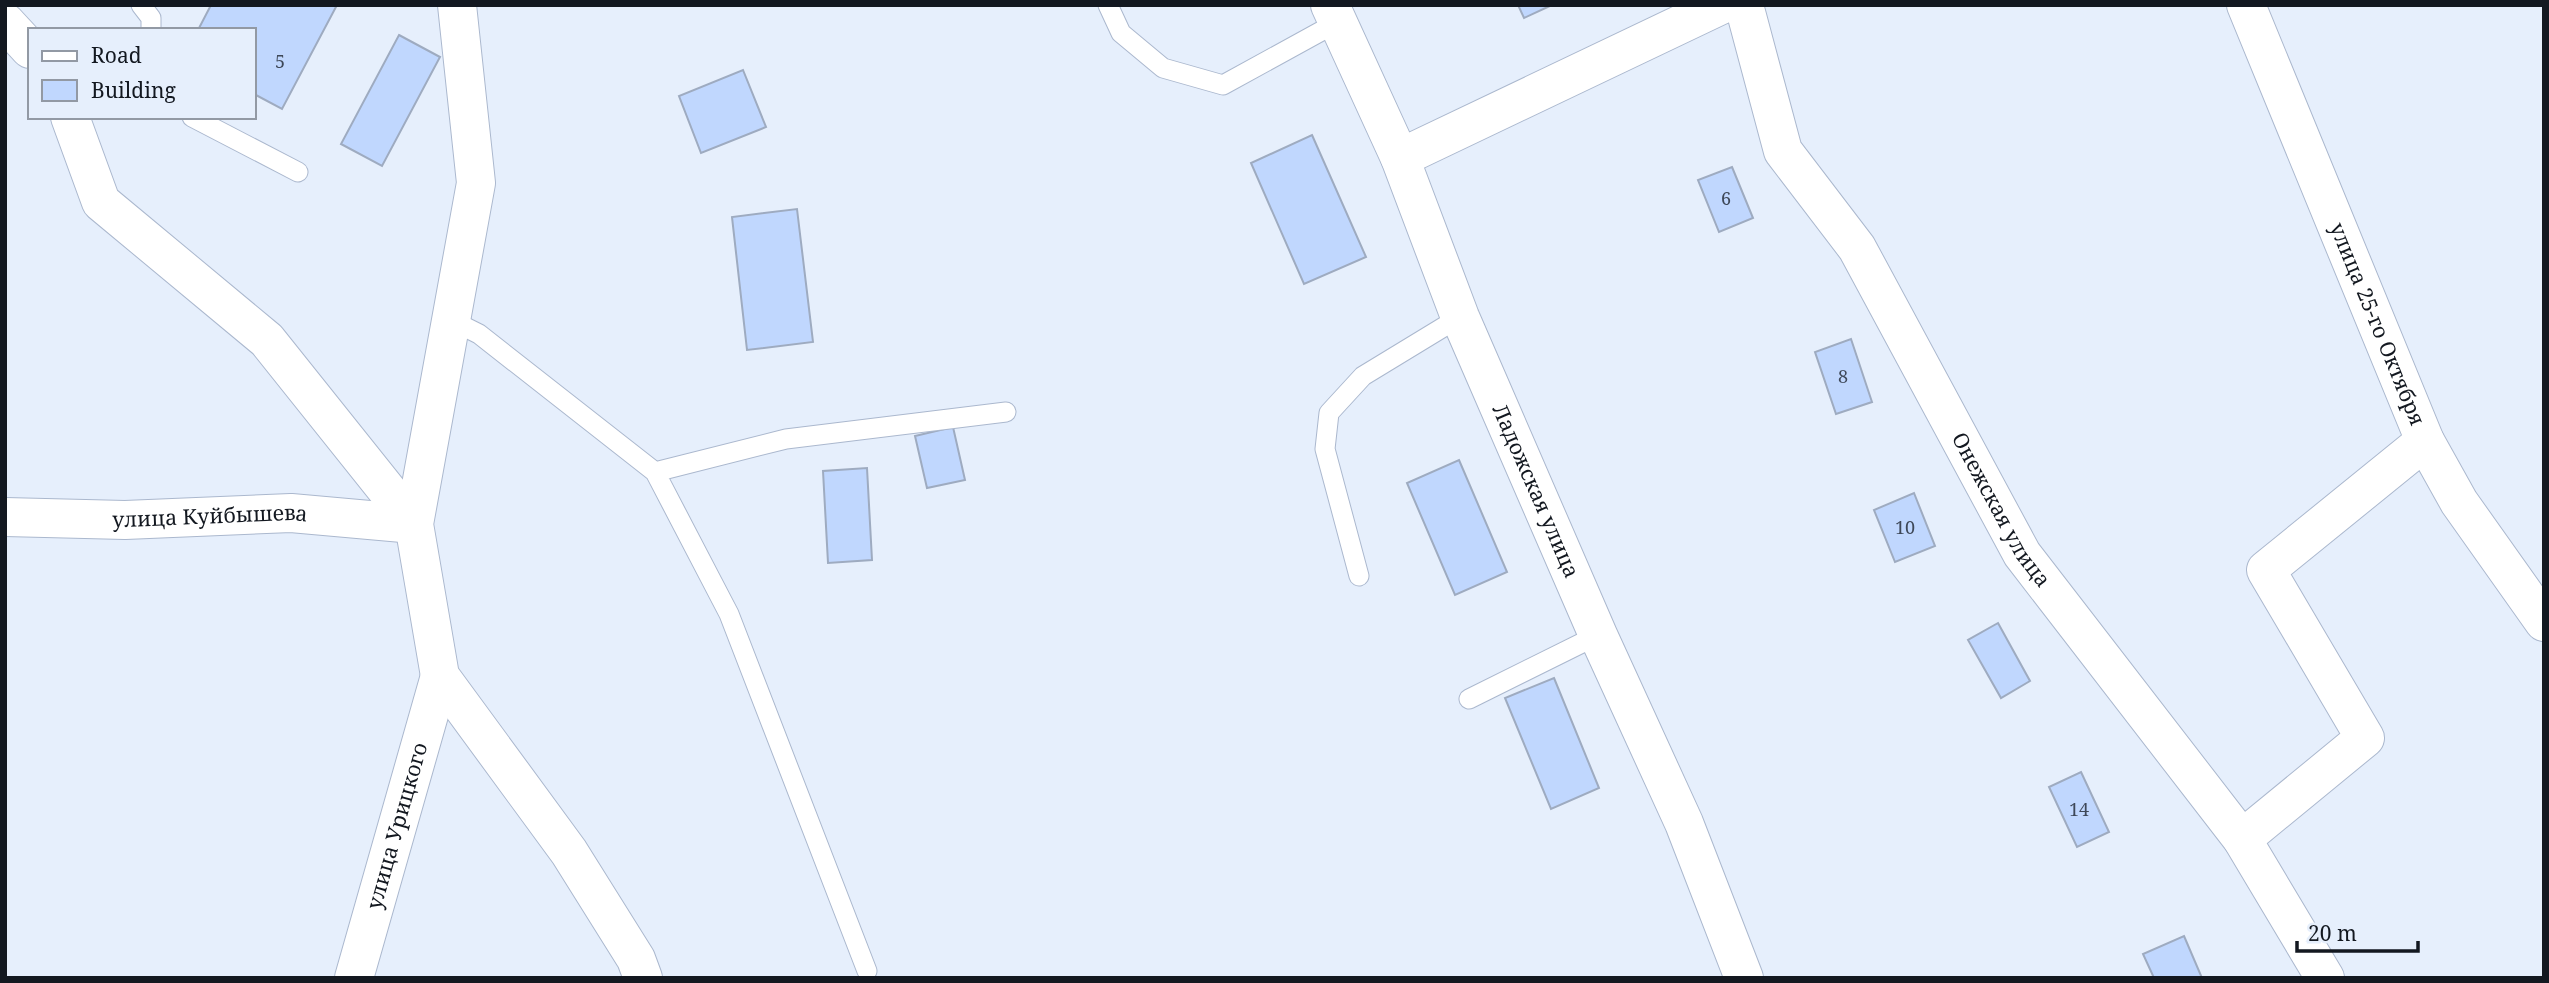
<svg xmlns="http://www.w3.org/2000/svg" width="2549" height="983" viewBox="0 0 2549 983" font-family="'Noto Serif',serif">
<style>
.building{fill:#c0d7fe;stroke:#9eabc0;stroke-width:2}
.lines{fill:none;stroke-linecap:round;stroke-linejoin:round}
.service-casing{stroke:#abb8ce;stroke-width:21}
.minor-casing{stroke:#abb8ce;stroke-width:40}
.service{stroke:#fff;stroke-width:19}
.minor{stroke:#fff;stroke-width:38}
.labels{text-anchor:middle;stroke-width:5;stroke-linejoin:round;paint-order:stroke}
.number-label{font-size:18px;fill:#3e4858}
.street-label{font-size:21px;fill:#131820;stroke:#e6effc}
</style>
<rect width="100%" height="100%" fill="#e6effc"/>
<path class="building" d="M211,5H337L282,109L254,94V30H198Z
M1518,5H1552L1524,18Z
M399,35L440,57L382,166L341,144Z
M743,70L766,127L701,153L679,96Z
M1312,135L1366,257L1304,284L1251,163Z
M1732,167L1753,218L1719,232L1698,180Z
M797,209L813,342L747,350L732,217Z
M1851,339L1872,402L1836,414L1815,352Z
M953,427L965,480L927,488L915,436Z
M1459,460L1507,572L1455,595L1407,483Z
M867,468L872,560L828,563L823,471Z
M1914,493L1935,546L1895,562L1874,510Z
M1998,623L2030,681L2001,698L1968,640Z
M1554,678L1599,788L1551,809L1505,698Z
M2081,772L2109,832L2077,847L2049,787Z
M2184,936L2202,978H2154L2143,954Z"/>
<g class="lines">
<defs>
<path id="service" d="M141,5L151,18V30
M1108,5L1121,33L1163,68L1223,85L1336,23
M192,117L298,172
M451,320L479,334L655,472L729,614L867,971
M655,472L786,439L1006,412
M1359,576L1325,449L1329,413L1363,376L1460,317
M1469,699L1598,635"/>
<g id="minor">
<path d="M457,5L476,183L414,524L440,676L569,852L636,959L643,978"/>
<path id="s1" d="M1330,5L1400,158L1460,317L1598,635L1684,823L1744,978"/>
<path id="s2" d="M1744,5L1783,151L1857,248L2022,554L2242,839L2325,978"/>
<path id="s3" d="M2246,5L2425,441L2459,502L2544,622"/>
<path d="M5,22L30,49"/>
<path d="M70,117L101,202L267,340L414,524"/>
<path d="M1400,158L1721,5"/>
<path id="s4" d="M5,517L125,520L291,513L414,524"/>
<path d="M2242,839L2365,738L2266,570L2425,441"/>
<path id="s5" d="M354,978L440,676"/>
</g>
</defs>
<use href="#service" class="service-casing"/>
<use href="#minor" class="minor-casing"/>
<use href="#service" class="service"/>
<use href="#minor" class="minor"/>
</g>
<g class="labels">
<g class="number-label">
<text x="280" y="68">5</text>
<text x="1726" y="205">6</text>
<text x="1843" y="383">8</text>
<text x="1905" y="534">10</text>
<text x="2079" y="816">14</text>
</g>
<g class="street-label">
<text dy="7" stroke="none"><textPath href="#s3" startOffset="345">улица 25-го Октября</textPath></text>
<text dy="7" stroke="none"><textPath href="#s1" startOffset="528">Ладожская улица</textPath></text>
<text dy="7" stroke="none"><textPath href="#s2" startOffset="572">Онежская улица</textPath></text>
<text dy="7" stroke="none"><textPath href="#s4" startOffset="205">улица Куйбышева</textPath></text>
<text dy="7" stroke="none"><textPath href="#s5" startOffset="158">улица Урицкого</textPath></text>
</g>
</g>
<rect width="2549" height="983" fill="none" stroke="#131820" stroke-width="14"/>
<rect x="28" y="28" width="228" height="91" fill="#e6effc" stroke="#9299a4" stroke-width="2"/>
<rect x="42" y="51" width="35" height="10" fill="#ffffff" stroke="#9299a4" stroke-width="2"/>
<text x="91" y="63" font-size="21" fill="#131820">Road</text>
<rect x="42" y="80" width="35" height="21" fill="#c0d7fe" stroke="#9299a4" stroke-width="2"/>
<text x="91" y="98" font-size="21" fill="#131820">Building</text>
<path d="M2297 941v10h121v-10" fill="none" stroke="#131820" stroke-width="3.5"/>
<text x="2308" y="941" font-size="21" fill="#131820" stroke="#e6effc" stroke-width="5" paint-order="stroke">20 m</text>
</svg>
